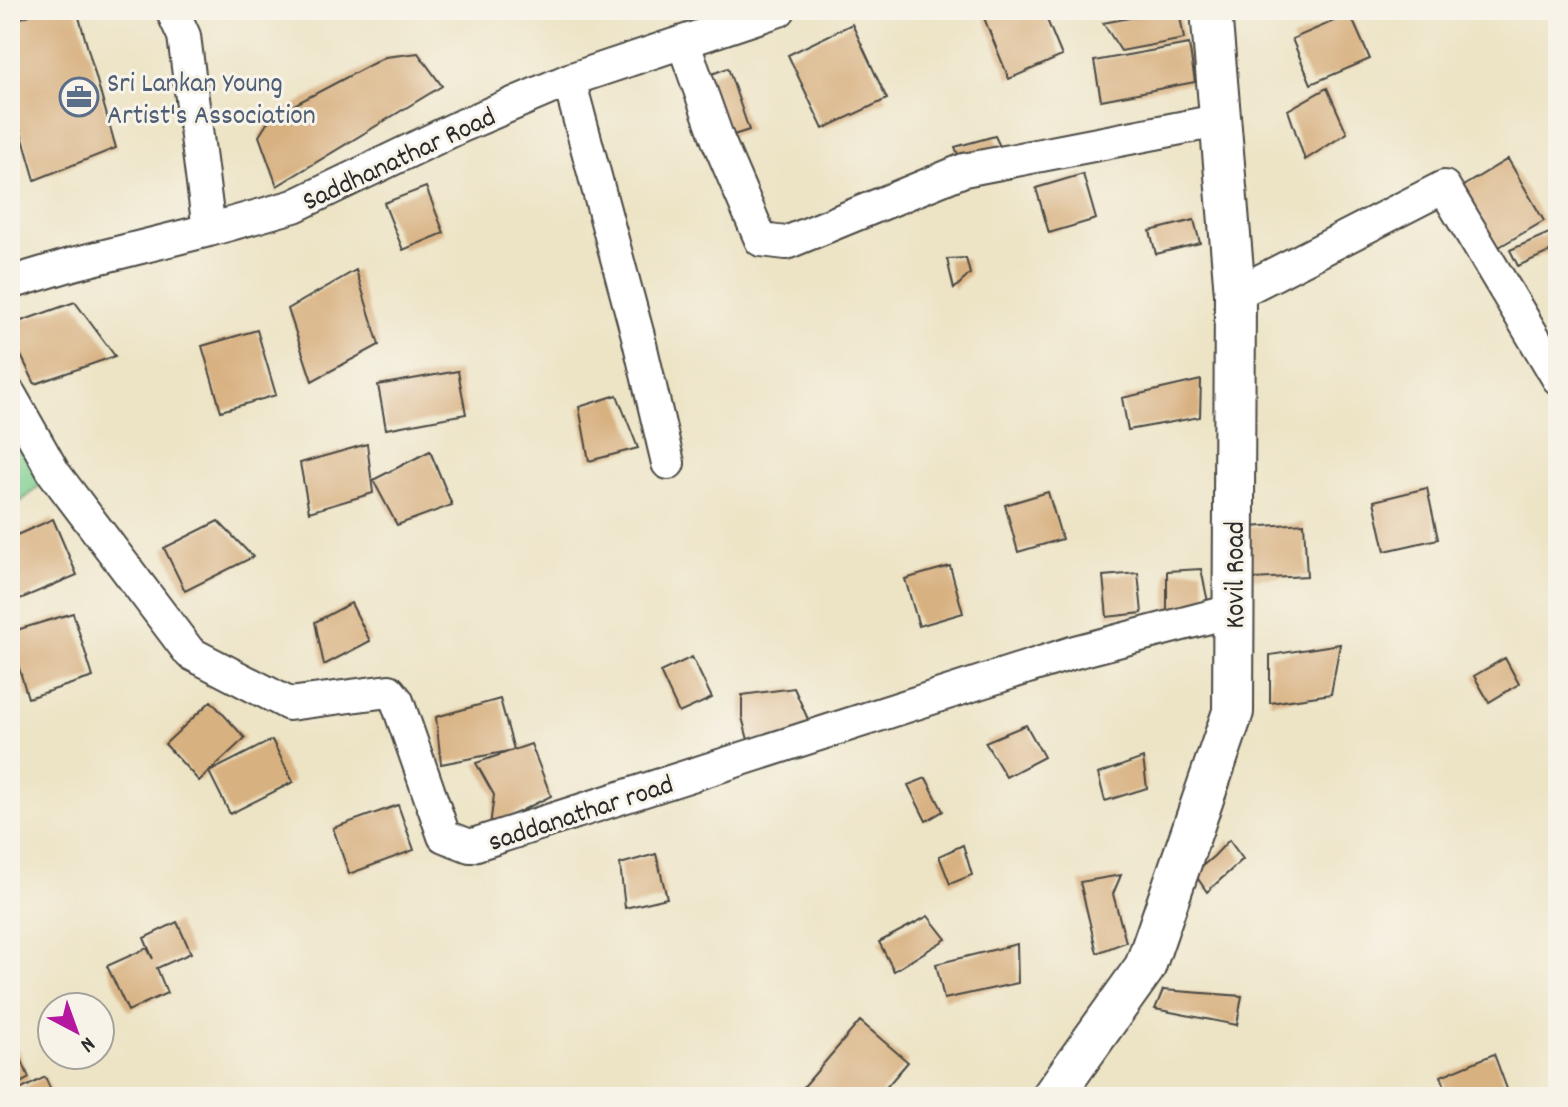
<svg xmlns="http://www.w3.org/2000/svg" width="1568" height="1107" viewBox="0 0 1568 1107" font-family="Dekko,sans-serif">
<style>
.green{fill:#7ecf90;stroke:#547d5e;stroke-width:2}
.building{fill:#d8b181}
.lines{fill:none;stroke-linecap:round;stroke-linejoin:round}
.minor-casing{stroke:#484742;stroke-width:36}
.tertiary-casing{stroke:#484742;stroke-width:44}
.minor{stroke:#fff;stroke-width:32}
.tertiary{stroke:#fff;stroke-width:40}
.labels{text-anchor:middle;stroke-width:6;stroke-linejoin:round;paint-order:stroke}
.service-label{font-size:28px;fill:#4e5e75;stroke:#f7f3e8;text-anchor:start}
.street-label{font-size:28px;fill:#2b2b2b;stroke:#f7f3e8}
</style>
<rect width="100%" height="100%" fill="#f7f3e8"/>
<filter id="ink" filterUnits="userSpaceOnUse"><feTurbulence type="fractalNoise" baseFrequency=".0125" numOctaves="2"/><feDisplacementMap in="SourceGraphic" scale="16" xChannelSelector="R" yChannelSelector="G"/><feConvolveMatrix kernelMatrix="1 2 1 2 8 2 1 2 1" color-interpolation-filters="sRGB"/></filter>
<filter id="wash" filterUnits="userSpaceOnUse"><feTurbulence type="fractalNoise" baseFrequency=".006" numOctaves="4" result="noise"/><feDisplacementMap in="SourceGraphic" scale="32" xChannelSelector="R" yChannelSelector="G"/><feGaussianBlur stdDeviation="1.8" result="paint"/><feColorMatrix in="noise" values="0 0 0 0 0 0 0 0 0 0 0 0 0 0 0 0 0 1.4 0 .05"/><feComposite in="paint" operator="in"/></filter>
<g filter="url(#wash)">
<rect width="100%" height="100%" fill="#ede4c6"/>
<path class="green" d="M10,395L54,473L10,511Z"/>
<g id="blocks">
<path class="building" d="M43,10H77L116,148L35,180L10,94V22Z
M1002,10H1043L1062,56L1009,79L984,18Z
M1172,10H1179L1184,39L1121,51L1103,23Z
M1290,10H1317L1293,19Z
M1350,14L1370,59L1311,84L1292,39Z
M852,24L887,99L823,129L788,55Z
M1189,44L1195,82L1101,100L1094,61Z
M418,53L442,86L277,186L259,136L271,117L385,57Z
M728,68L749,130L718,140L698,79Z
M1327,88L1347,133L1305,160L1288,110Z
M995,136L1007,161L964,170L955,147Z
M1508,159L1544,221L1499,247L1463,186Z
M1083,174L1096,219L1049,233L1036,188Z
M426,187L444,233L403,250L384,203Z
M1194,220L1200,243L1156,254L1150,231Z
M1549,233L1556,249L1518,266L1510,250Z
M966,258L970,274L954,289L947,259Z
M356,270L379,345L312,381L288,309Z
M75,302L115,356L35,384L10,333V325Z
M257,330L276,395L221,411L202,346Z
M458,371L466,414L386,429L378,385Z
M1201,380L1200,417L1128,430L1122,398Z
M617,395L638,448L589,461L579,407Z
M367,444L373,493L309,512L300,463Z
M430,451L452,505L397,525L373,480Z
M1427,488L1438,539L1385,551L1374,501Z
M1048,492L1062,539L1018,552L1005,505Z
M53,519L77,575L13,602L10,594V538Z
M218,521L253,557L185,591L164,548Z
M1304,523L1307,576L1253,579L1250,527Z
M950,566L963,613L919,626L905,579Z
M1201,569L1208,602L1167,617V571Z
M1138,573L1142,613L1107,617L1103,576Z
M351,603L370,641L324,665L315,622Z
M73,613L93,677L28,698L10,638V632Z
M1340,644L1331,694L1270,703V655Z
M692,657L712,698L679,713L660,672Z
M1505,658L1519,684L1489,702L1474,676Z
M794,688L815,735L752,755L742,717V695Z
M500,699L514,750L441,764L436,717Z
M211,701L245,738L199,781L165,744Z
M1026,725L1044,757L1006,777L985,742Z
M272,740L293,782L230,814L209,772Z
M531,744L551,796L490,826L494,795L476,763Z
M1143,758L1147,788L1105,801L1098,774Z
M926,778L943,811L926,821L908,785Z
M398,805L414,850L349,874L333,828Z
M1229,840L1243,859L1207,892L1194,873L1214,856Z
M963,845L972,875L950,884L939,856Z
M656,854L667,898L625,908L620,864Z
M1121,875L1113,894L1126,942L1097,953L1080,882Z
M928,916L946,939L894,971L879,942Z
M177,922L191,953L157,968L167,993L128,1011L107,966L147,948L153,959L144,938Z
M1017,944L1018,983L944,999L936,964Z
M1163,990L1242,996L1237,1025L1155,1009Z
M860,1021L908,1062L878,1097H795Z
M17,1048L29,1078L10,1089V1051Z
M1494,1054L1510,1097H1449L1441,1076Z
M45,1077L54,1097H10V1095Z"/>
</g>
</g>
<g filter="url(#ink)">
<use href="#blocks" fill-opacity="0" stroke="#484742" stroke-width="2"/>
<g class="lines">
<defs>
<path id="minor" d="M172,10L184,36L209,230
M683,42L718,140L761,240L786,243L964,170L1217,121
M569,80L638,336L668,463
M1233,275L1235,294L1444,187L1558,378
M10,283L73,264L209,230L294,206L459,127L569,80L779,10
M10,395L54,473L190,653L289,704L389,691L397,701L444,836L470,846L1075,652L1232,611"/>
<path id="tertiary" d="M1052,1097L1145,967L1233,712L1235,294L1211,10"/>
</defs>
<use href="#minor" class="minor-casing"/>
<use href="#tertiary" class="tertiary-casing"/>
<use href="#minor" class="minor"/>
<use href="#tertiary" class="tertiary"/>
</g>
</g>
<defs>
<symbol id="office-ring" viewBox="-11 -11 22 22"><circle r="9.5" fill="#f7f3e8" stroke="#5c6f8a" stroke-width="1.5"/><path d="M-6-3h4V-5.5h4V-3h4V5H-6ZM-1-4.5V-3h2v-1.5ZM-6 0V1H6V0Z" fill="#5c6f8a"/></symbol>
</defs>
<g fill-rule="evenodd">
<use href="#office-ring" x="57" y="75" width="44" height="44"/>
</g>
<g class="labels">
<g class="service-label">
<text x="107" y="91">Sri Lankan Young<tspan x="107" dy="32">Artist's Association</tspan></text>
</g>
<g class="street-label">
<text transform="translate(398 157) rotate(-25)" y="10">Saddhanathar Road</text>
<text transform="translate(1233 575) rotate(-90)" y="10">Kovil Road</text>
<text transform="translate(580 811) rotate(-18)" y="10">saddanathar road</text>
</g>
</g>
<rect width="1568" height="1107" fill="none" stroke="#f7f3e8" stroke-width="40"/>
<g transform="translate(76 1031) rotate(139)"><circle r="38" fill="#f7f3e8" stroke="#a5a39c" stroke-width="2"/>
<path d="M0-6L14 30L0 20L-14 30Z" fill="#b5179e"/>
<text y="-12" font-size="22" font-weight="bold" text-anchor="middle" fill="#2b2b2b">N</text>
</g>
</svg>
